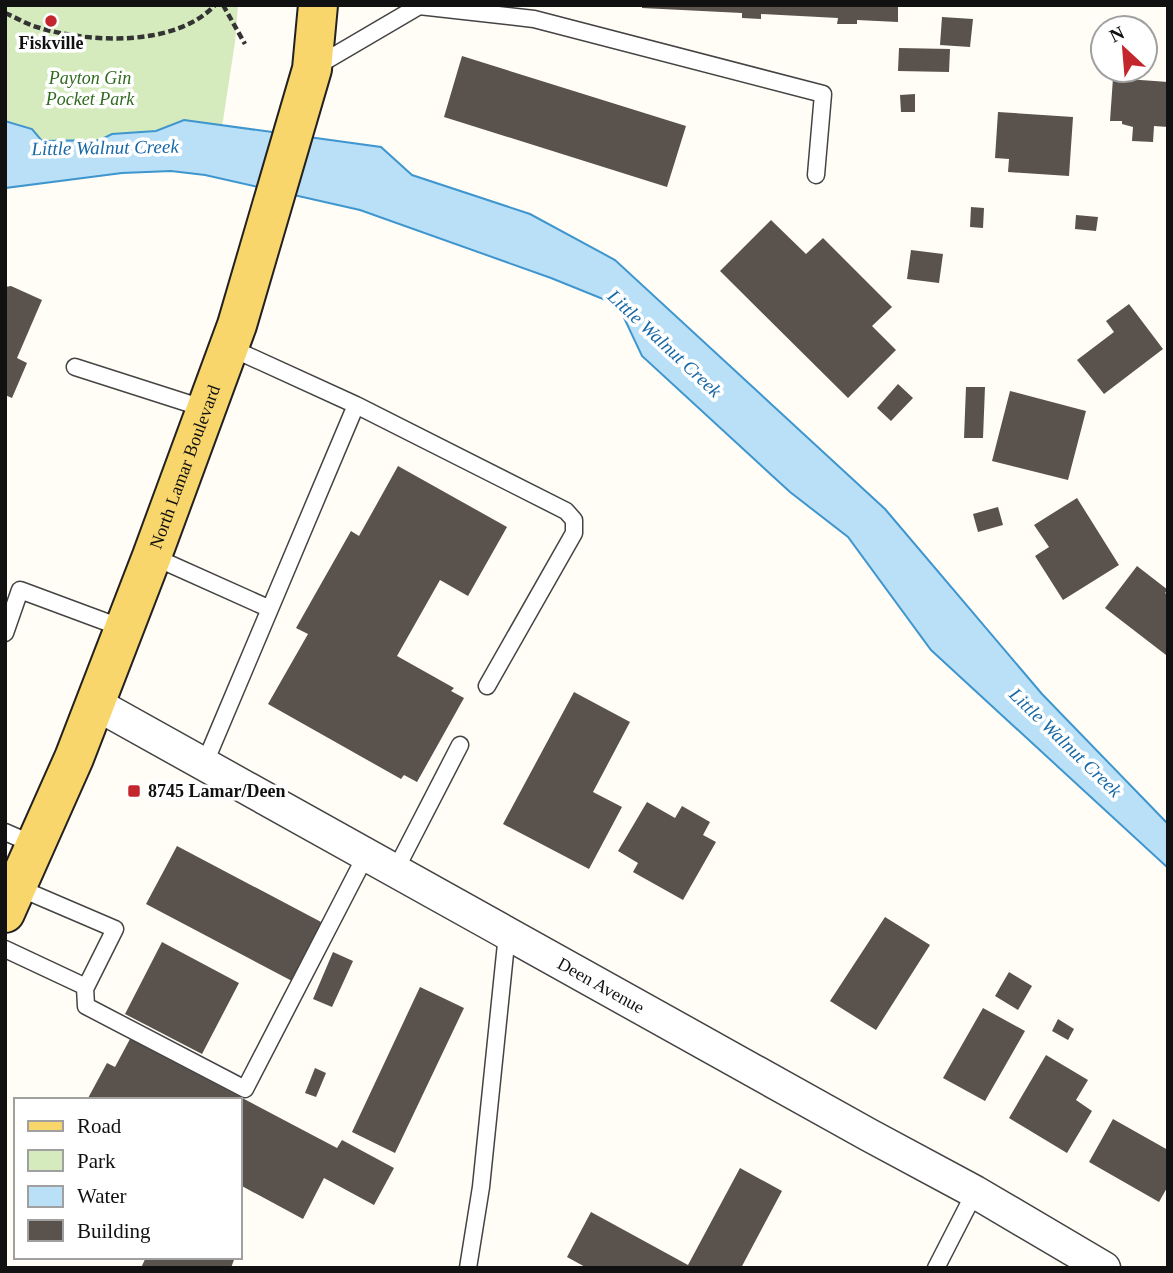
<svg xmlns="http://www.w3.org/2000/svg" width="1173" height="1273" viewBox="0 0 1173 1273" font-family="Georgia,serif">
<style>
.green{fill:#d5ebbd}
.water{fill:#b9e0f7;stroke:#3f96cf;stroke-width:2}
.building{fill:#5a524d}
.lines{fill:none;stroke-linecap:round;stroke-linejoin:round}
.lane-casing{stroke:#444;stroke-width:19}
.street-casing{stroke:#444;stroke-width:35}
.primary-casing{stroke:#222;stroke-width:42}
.path{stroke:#333;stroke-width:4.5;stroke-dasharray:7 3.5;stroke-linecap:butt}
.lane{stroke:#fff;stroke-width:16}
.street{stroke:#fff;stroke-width:32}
.primary{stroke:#f9d66b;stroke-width:38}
.poi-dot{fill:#c4262e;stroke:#fff;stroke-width:2.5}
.labels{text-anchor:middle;stroke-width:7;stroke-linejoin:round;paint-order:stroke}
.poi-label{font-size:18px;font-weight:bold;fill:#111;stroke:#fff}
.park-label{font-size:18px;font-style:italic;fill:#2f6b1f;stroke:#fff}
.street-label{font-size:18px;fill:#111;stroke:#fff}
.water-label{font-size:19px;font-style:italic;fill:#1768a6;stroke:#fff}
</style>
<rect width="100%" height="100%" fill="#fffdf5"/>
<path class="green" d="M5,5H238L235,42L219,147L5,179Z"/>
<path class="water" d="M184,120L381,147L412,175L530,214L615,260L885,509L1042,694L1168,824V868L931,650L848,537L790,492L642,356L618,305L551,278L360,210L205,175L171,171L122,173L5,188V121L32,129L42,141L100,140L112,134L156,131Z"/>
<path class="building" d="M642,5H898V22L857,20V24H837L838,18L761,14V19L742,18V13L642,8Z
M942,17L973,19L970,47L940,45Z
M899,48L950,49L949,72L898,71Z
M462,56L686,126L667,187L444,117Z
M1113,78L1168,82V127L1154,126L1153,142L1132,141L1133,127L1122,124V121H1110Z
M915,94V112H901L900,95Z
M998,112L1073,117L1069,176L1008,172L1009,159L995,158Z
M971,207L984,208L983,228L970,227Z
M1076,215L1098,217L1096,231L1075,229Z
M771,220L806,254L823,238L892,307L872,326L896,350L848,398L720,271Z
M911,250L943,254L939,283L907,279Z
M11,286L42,300L17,358L27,363L12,398L5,395V287Z
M1129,304L1163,349L1104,394L1077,360L1114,332L1106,321Z
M898,384L913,398L891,421L877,408Z
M966,387H985L983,438H964Z
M1010,391L1086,411L1068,480L992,461Z
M398,466L507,527L468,596L440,580L397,656L454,688L451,691L464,698L417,782L404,775L401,779L268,704L308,634L296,628L351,531L359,536Z
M1077,498L1119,565L1063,600L1035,556L1049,547L1034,525Z
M998,507L1003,525L978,532L973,514Z
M1137,566L1168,590L1165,593L1168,595L1166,655L1105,608Z
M574,692L630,722L593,792L622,807L589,869L503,824Z
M647,802L675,818L682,806L710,822L703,835L716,842L683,900L633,872L638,863L618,851Z
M177,846L323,923L292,981L146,904Z
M885,917L930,945L876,1030L830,1001Z
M162,942L239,983L202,1054L125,1014Z
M333,952L353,961L332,1007L313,999Z
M1009,972L1032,986L1018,1010L995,996Z
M420,987L464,1008L395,1153L352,1132Z
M983,1008L1025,1031L985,1101L943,1078Z
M1058,1019L1074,1029L1068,1040L1052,1031Z
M130,1039L337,1148L342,1140L394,1168L374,1205L324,1178L303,1219L240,1185V1100H87L107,1063L115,1067Z
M1046,1055L1088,1080L1076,1100L1092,1111L1067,1153L1009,1118Z
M315,1068L326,1073L316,1097L305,1093Z
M1113,1119L1168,1150V1186L1159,1202L1089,1162Z
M740,1168L782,1191L741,1268H587L567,1257L591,1212L688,1265Z
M146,1257H235L231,1268H141Z"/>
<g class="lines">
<defs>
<path id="lane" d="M315,67L419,6L534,19L823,94L816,175
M75,367L206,409
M356,405L566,511L574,520V533L487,686
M152,556L268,608
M5,633L20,590L125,629
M204,765L356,405L229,347
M5,832L35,845
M395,871L460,745
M5,949L86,987L115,929L17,887
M85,987L86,1006L245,1089L366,855
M468,1268L481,1187L507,934
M936,1268L975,1192"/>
<g id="street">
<path id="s1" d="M96,704L869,1135L975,1192L1104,1268"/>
</g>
<g id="primary">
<path id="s2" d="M5,913L74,758L152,556L237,325L312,69L318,5"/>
</g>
</defs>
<use href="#lane" class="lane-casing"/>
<use href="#street" class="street-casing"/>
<use href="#primary" class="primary-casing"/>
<path class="path" d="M223,5L245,44
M5,13C17,18 28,25 40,28C90,43 176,47 215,5"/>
<use href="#lane" class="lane"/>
<use href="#street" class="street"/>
<use href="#primary" class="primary"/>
</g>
<g class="poi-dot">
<circle cx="51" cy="21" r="7"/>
<rect x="127" y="784" width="14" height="14" rx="3.5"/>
</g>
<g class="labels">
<g class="poi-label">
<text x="51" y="49">Fiskville</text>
<text x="148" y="797" text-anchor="start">8745 Lamar/Deen</text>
</g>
<g class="park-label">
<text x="90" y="84">Payton Gin<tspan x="90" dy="21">Pocket Park</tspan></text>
</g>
<g class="street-label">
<text dy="6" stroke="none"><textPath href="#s2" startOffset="481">North Lamar Boulevard</textPath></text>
<text dy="6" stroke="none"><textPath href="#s1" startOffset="578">Deen Avenue</textPath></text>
</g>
<g class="water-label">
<text transform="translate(105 147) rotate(-1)" y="7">Little Walnut Creek</text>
<text transform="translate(665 343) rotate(43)" y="7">Little Walnut Creek</text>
<text transform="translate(1066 742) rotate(44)" y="7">Little Walnut Creek</text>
</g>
</g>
<rect width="1173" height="1273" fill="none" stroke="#111111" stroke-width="14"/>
<rect x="14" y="1098" width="228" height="161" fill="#ffffff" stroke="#a0a0a0" stroke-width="2"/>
<rect x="28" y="1121" width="35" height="10" fill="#f9d66b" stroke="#a0a0a0" stroke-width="2"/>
<text x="77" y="1133" font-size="21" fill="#111111">Road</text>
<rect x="28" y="1150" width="35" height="21" fill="#d5ebbd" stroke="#a0a0a0" stroke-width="2"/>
<text x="77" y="1168" font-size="21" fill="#111111">Park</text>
<rect x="28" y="1186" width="35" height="21" fill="#b9e0f7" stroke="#a0a0a0" stroke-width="2"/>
<text x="77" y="1203" font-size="21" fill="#111111">Water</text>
<rect x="28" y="1220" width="35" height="21" fill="#5a524d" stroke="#a0a0a0" stroke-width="2"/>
<text x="77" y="1238" font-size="21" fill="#111111">Building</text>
<g transform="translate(1124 49) rotate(334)"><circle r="33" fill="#ffffff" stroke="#a0a0a0" stroke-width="2"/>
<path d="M0-5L12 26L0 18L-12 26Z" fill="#c4262e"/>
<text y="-10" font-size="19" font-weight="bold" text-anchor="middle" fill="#111111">N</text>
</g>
</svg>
